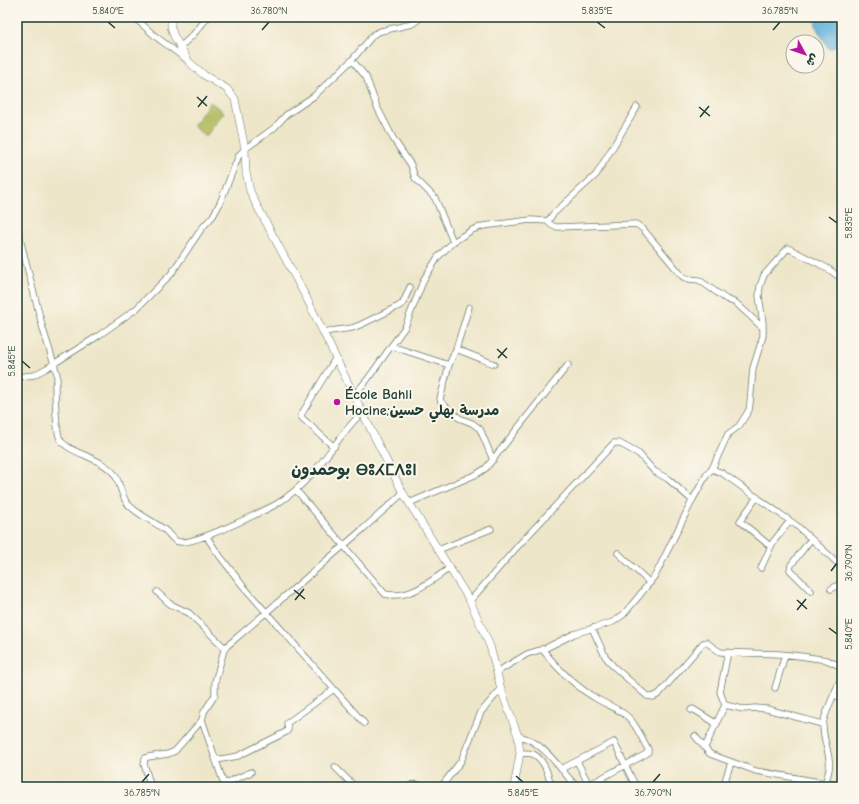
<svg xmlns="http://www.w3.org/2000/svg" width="859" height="804" viewBox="0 0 859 804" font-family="'Comic Neue','Playpen Sans Arabic','Noto Sans Tifinagh',sans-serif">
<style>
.green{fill:#b0bb5d;stroke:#687c48}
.water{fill:#5eb1da;stroke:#3e7787}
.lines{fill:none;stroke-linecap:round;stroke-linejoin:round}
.minor-casing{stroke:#677868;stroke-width:7}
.major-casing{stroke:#677868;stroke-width:8}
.minor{stroke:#fff;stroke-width:5.5}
.major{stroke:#fff;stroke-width:7}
.ticks{fill:none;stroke:#1f3d34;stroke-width:1.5}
.poi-dot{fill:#b5179e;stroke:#fbf7ec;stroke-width:1.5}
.labels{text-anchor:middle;stroke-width:4;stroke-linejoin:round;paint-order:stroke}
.poi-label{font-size:14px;font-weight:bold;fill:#1f3d34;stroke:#fbf7ec;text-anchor:start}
.quarter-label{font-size:16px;font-weight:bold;fill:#1f3d34;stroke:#fbf7ec}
.neatline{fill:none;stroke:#1f3d34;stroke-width:1.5}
.ticks-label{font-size:10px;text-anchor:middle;fill:#1f3d34}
</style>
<rect width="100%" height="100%" fill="#fbf7ec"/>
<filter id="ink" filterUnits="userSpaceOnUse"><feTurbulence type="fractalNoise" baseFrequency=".025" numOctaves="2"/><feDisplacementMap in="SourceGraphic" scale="8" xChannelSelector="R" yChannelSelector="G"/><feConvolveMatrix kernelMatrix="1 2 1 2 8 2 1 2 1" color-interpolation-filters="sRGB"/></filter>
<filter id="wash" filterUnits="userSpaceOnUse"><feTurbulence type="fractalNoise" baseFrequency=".012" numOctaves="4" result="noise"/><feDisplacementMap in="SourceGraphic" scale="16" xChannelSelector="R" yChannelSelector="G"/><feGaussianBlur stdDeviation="0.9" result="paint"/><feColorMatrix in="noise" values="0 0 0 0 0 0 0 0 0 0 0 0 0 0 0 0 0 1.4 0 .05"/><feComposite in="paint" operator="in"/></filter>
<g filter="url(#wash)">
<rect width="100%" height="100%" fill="#eee6c9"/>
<path class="green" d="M210,102L224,112L206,136L193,126Z"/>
<path class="water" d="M815,17H842V43L829,49L816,27Z"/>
</g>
<g filter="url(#ink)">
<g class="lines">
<defs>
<path id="minor" d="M134,17L155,36L187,60
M180,47L192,36L208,17
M352,60L366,77L377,107L394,140L411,165L415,178L435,198L453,242
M548,221L553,214L596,175L637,107
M17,227L43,329L57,374V382L55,385C55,396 56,432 60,439C67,453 102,457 115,475C120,483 121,495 127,503C137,515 154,521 166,531C170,535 174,542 180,542C196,544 259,513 275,505C288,497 300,487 310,476C329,456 342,431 362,413
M469,307L456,349L449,365L440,399L441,402L459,418L472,423L480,429L493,460
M323,332L352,328L360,325L399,306L403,303L410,287
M391,346L449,365
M456,349L494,364
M17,377L34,375L47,368L98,336L136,309L171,274L202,228L213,216L220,203L239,155L245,149L274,128L286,115L314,96L352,60L374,34L381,31L412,24L422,17
M354,395L367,380L405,327L424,279L438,257L453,242L472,230L483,226L531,220L548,221C550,225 554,227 558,227L636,224L643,229L683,277L689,279L699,280L726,299L736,303L763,328
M334,447L302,418L301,415L335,359
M712,469L728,434L739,426L749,410L750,403L753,368L763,336V323L759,296L760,286L764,275L788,248L827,268L842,279
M296,490L385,594C410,600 430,581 450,568
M757,497L740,521L770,546
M409,503L477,474L486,468L568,365
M207,537L216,551L243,586L364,723
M811,539L791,565L790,570L811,591
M438,550L491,529
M618,553L650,583
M761,568L773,542L790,521
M831,589L842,583
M157,592L170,604L189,613L225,648
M470,601L517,547L614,443H619L639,454L654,471L668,479L692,500
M592,628L605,656L613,666L647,696L653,697L659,694L703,643L706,642L720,652L780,654L800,656L827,660L842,667
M542,649C557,668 576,687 597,699C607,705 620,709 629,718C637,726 642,739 648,749V752L646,754L585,787
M497,672L527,654L546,648L574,634L613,622L623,615L639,596L656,574L693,499L707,474L712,469L722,473L796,525L842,567
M775,688L785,655
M834,695L842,698
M725,705L743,709L755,708L767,709L822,724
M691,710L693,709L717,724
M518,736C543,740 560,770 577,787
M695,736L710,754L756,771L825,783H842
M705,747L725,705L720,692L728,652
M520,753C524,753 529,753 533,754C544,759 549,776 551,787
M216,760L238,756L286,732L288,730L287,723L334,689
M577,761L589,785
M335,767L355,787
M561,769L614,742L636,787
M224,784L251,772
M151,787L144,764L145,758L148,757L168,754L175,751L202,720
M225,787L202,720L204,712L215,695V682L224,650L227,646L363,529L403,493
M408,787C413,783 418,784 423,787
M441,787L461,761L481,712L501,689
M723,787L731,762
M823,787C837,759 824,752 823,726C822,719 838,685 842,676"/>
<path id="major" d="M171,17V27L174,36L189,62L204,75L227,89L235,99L245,149L246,172L250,191L255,202L307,299L374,436L403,493L470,601L490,646L501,689L518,736L520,753L514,787"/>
</defs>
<use href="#minor" class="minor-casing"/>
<use href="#major" class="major-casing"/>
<use href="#minor" class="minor"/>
<use href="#major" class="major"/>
</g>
</g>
<path class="ticks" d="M108,22L115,28M597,22L605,28M262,30L269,22M773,30L780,22M197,97L207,106M198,107L207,96M699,107L710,116M700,117L709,106M829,217L837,223M497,349L507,358M498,358L507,348M22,361L30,368M831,571L837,563M294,590L305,599M295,600L304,589M797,600L807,609M797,610L806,599M829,628L837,634M516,776L523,782M142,782L149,774M653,782L660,774"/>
<circle class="poi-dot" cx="337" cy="402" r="4"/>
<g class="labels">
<g class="poi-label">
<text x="345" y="399">École Bahli<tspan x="345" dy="16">Hocine;مدرسة بهلي حسين</tspan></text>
</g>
<g class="quarter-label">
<text x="354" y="475">بوحمدون ⴱⵓⵃⵎⴷⵓⵏ</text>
</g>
</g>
<rect width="859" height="804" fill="none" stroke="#fbf7ec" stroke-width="44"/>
<g transform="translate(805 54) rotate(130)"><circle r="19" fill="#fbf7ec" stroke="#a3ada2"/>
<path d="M0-3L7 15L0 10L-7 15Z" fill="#b5179e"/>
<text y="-6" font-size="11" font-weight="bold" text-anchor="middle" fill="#1f3d34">ش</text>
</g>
<rect x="22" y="22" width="815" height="760" class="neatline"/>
<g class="ticks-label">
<text x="108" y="14">5.840°E</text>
<text x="269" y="14">36.780°N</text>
<text x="597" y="14">5.835°E</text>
<text x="780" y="14">36.785°N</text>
<text transform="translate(848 223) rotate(-90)" y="4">5.835°E</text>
<text transform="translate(11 361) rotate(-90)" y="4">5.845°E</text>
<text transform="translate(848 563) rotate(-90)" y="4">36.790°N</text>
<text transform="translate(848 634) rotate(-90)" y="4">5.840°E</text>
<text x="142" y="796">36.785°N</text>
<text x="523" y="796">5.845°E</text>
<text x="653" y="796">36.790°N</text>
</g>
</svg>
